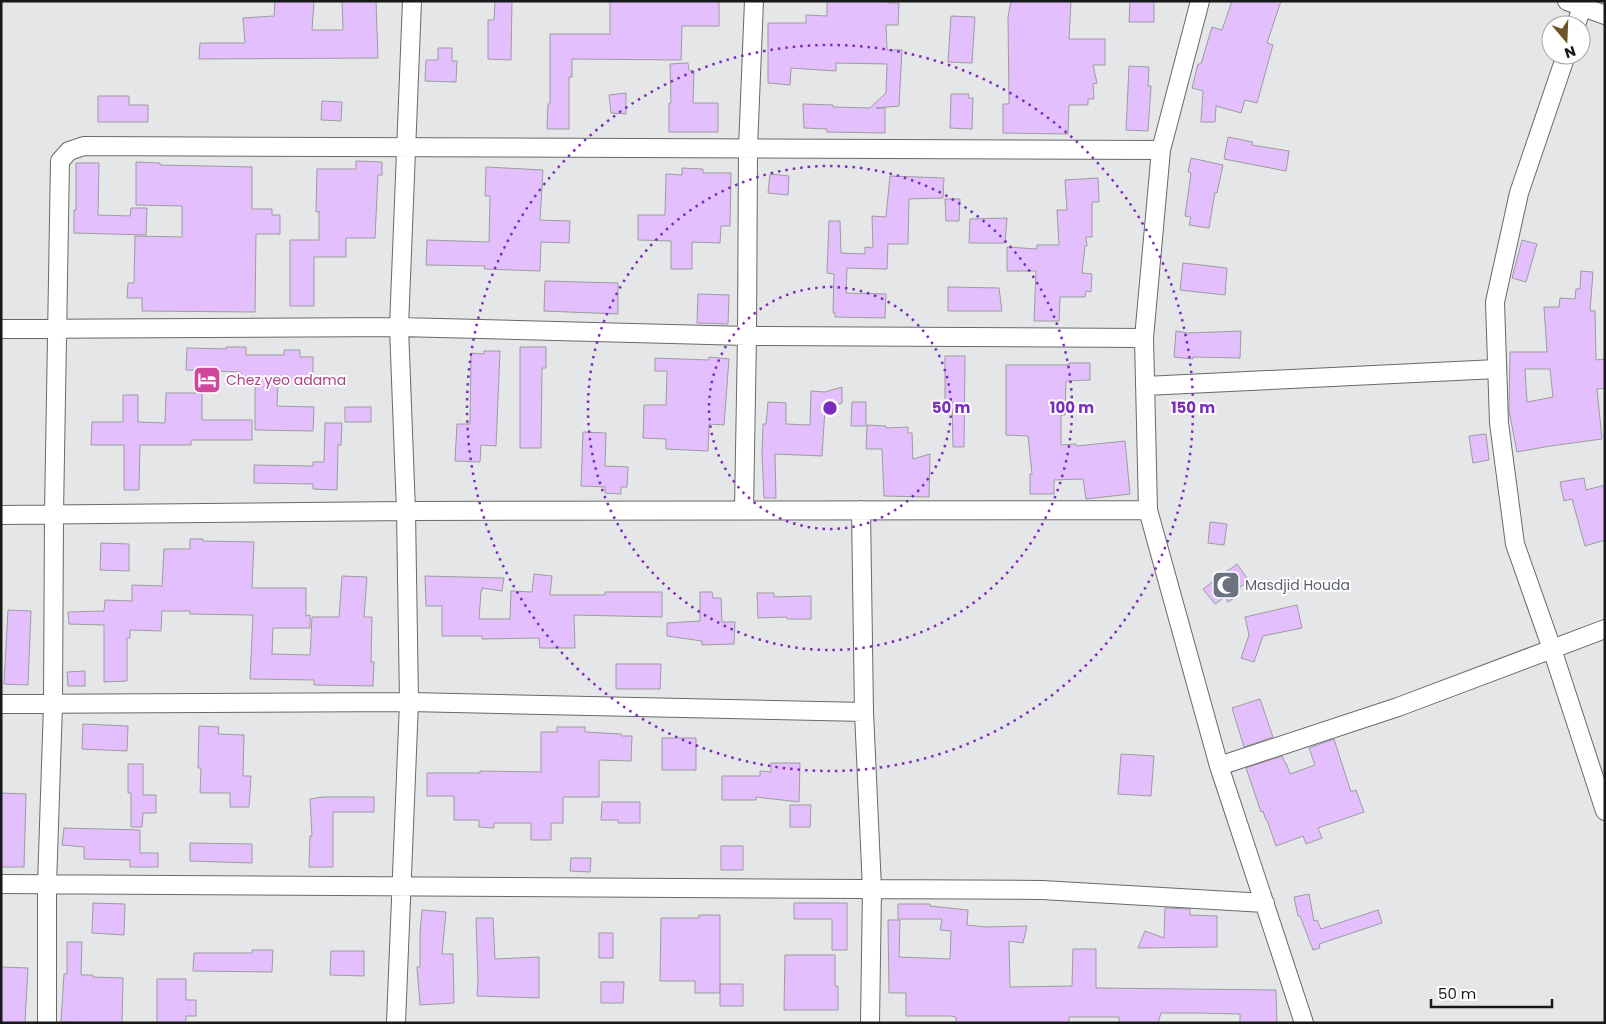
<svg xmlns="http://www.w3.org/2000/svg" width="1606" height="1024" viewBox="0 0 1606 1024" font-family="Poppins,sans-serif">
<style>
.building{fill:#e3c0fd;stroke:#9d9c9d;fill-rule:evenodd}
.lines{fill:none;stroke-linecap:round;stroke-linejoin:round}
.minor-casing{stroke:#68696a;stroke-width:20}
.minor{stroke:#fff;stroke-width:18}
.ring{fill:none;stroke:#7b2cbf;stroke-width:2.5;stroke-dasharray:2.5 5}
.labels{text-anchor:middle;stroke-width:4;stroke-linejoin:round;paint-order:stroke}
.hotel-label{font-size:14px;fill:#b23c85;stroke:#fff;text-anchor:start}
.worship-label{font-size:14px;fill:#5b616d;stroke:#fff;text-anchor:start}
.centre{fill:#7b2cbf;stroke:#fff;stroke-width:2.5}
.ring-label{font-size:15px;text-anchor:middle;font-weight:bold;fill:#7b2cbf;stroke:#fff;stroke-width:4;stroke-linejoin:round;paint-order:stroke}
</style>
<rect width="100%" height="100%" fill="#e5e6e7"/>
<path class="building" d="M275,1H314L312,30H343L342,1H376L378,58L199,59L200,43H245L243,18L274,16Z
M495,1H512L511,60L488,59V20H494Z
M610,1H719V26H682L681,60L572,59V77H569V129H547L548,104H550V34H610Z
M827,1H888V3H899L898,25H886L887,50H902L899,106L876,108H885V133L827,132V129L804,128L803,104L833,105V107L870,108L886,93L887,64L836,63V71L791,68L790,85L768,83V23H806V15L827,16Z
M1011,1H1071L1069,39H1105V65H1093L1097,83L1093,84L1094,99H1088V105H1069L1068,134L1003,133V104H1009L1008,17Z
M1130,1H1154V22H1129Z
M1232,1H1281L1267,43L1273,45L1257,103L1245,100L1241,113L1216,106L1215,122H1201L1203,91L1192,88L1198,64H1201L1212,27L1222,30Z
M951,16L975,17L972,63L948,62Z
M438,48H452V61H457L456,82L425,81L426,60H438Z
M688,63L689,70L694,71L693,103H718V132H669V103H671L670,64Z
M1129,66L1149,67L1148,86H1151L1148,131L1126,130Z
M626,93V114L611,113L609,95Z
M951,94H969L968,98H973L972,129L950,128Z
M98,96H129V105H148V122H98Z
M322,101L342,102L341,121L321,120Z
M1228,137L1253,142L1252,145L1289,151L1286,171L1224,159Z
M1191,158L1223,165L1217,193L1215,192L1209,228L1189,225L1191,217L1185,216L1191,173L1188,172Z
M356,161L382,162V175H378L375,238H346V257H314V306H290V240H319V211L316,212L317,169H356Z
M136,162L160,163V165L252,167V209H272V215H280V234H256L255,312L142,311V298H127L128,283H134L135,236L182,237V206L136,205Z
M76,163H99L98,215L130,216L131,208H147L146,235L74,233V210H76Z
M486,167L543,170L540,220L570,221L569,243L541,242L540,271L484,269L485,266L426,265L427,240L489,242L490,196H485Z
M682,168L703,169V173H731L730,226H721L720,243L692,242V269H671V241L638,240V215H665L666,174L682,175Z
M770,174L789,176L788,195L768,193Z
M890,176L944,178L943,198L909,199L908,244H888L887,269L847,268L846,293L886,294L885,318L835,317V313H833L834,274L827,273L829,221H840L841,253L865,254V247L873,248L872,216L886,217Z
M1098,178L1099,202H1092V237H1086L1087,246H1085L1082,273L1092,274L1091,292L1086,291L1085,297H1060L1059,321H1034L1036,271H1007V247L1037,249V245H1059L1057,210H1067L1065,180Z
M945,199H960L959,221H946Z
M1007,218L1005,243H969L970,219Z
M1522,240L1537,244L1526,282L1512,278Z
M1183,263L1227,268L1225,295L1180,290Z
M1581,271L1593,272L1590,311H1595L1596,360L1605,359V388L1597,389L1602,439L1550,446L1517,452L1509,411L1510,352H1547L1544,307H1559L1560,298L1575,299L1576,289H1580ZM1525,369H1550L1553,397L1527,402Z
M545,281L618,283V314L544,311Z
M948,287L999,288L1002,311H948Z
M698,294L729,295L728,324L697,323Z
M1176,331L1188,333L1241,331L1240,358L1193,357V359L1174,357Z
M226,347H246V355H284V350H300V357H313V382H278L277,406L314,407L313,431L255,430V379H241V372L186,370L187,348L226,349Z
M520,347H546V368H542L541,448H520Z
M484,351H500L496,446L481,445L480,462L455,461L457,424H470L471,353L484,354Z
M945,356H965L964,447H953L952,401H945Z
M709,357L729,359L724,425L709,424L708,451L666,449V439L643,438L644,405H666L667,371H655V358L709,360Z
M1069,363H1090V380L1066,381L1065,415H1061V445L1076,444V446L1125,441L1130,494L1086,499L1083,479L1054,480V494H1030V474H1032L1028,436L1006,435V365H1069Z
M842,387V403L825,408L822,456L775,454L776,498H764L762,454L763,424H766L768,402L786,403V424L810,425L811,391L825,392Z
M166,393H202V420H252V440H191V445H140L139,490H124V445H91L92,422H123V395H138V422L165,423Z
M852,402H866V426H851Z
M345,407H371V422H345Z
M325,423H342L341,445H338L337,490L313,489V484L254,483V465L313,466V462H324Z
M867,425L886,426V428L908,427V433H912L913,459L930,454L929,497L884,496L882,449H866Z
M583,432L606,433L605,466L628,467L627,487H621V494L605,493V487L581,486Z
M1486,434L1489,460L1473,463L1469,436Z
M1584,478L1586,490L1605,485V540L1585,546L1572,499L1564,501L1560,482Z
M1210,522L1227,524L1224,545L1208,543Z
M190,539H203V541L254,542L252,588H306V616L310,615V628H273L272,654L310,655L312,617H339L342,576L367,577L364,617H372L371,662H374L373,686L314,685V680L250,679L253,615L190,614V611H162L161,631L130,630V638H127V681L104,682V625L69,624L68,612L104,611L105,600L132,601V585L162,586L164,549H190Z
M101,543L129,544V571L100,570Z
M1237,564L1249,581L1236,590L1237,596L1228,602L1225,597L1215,604L1203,589Z
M534,574L552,576L550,595H605V592H662V617L574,615L575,648H540L539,638L482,639V636H442V606H426L425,576L504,578L502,591L482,588V591H481L479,619H510L511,591L532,592Z
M700,592H712L713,598H721L722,622H735L734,644L702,645V641L667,636V623L700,621Z
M757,593H774V597L811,596V619H787V617L758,618Z
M1297,605L1302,628L1263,636L1254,662L1241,658L1249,635L1245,617Z
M8,610L31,611L28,685L4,684Z
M616,664H661L660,689H616Z
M85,671V686H68L67,672Z
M1260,699L1273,737L1244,747L1232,708Z
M83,724L128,726L127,751L82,749Z
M199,726L219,727L218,734L244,735L243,776H251L249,807H230V793H200L201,768H198Z
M557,727H585V732L621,734L622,736H632L631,761L599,760V797H563V823H551V840H531V823H494V828L479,827V820H454V796H427V773H480V771L541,772V732H557Z
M662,738H696V770H662Z
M1334,739L1351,792L1356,790L1364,812L1318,828L1322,838L1306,844L1303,836L1276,846L1267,820H1266L1263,811L1261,812L1246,768L1282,756L1285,763H1286L1290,774L1315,765L1309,748Z
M1121,754L1154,756L1151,796L1118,794Z
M771,763H800L799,802L756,797V800H722V776H760V771L771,772Z
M128,764H143V795H156V813H143L142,827H131V793H128Z
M1,793L26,794L24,867H1Z
M323,797H374V812H333V867H309L310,836H312L310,799Z
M602,802H640V823H618V820H601Z
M790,805H811L810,827H790Z
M64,828L140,830V853H158V867H130V860L84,859V847L62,845Z
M190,843L252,844V863L190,861Z
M721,846H743V870H721Z
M571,858H591L590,872L570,871Z
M1309,894L1314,921L1317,920L1321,929L1378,910L1382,923L1319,944L1320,948L1313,950L1300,916H1298L1294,897Z
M93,903L125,904L124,935L92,933Z
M794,903H847V950H832V919H794Z
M898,904H930V906L968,910L967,925L986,927L1027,926L1023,943L1009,941L1010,987L1072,986L1073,949H1096V988L1276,990L1277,1023H1240V1014L1198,1013H1161L1158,1023H1119V1017H1069V1023H956V1017L950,1016H906V993H889L888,920H900L899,957L950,959L951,931L940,930L942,919H898Z
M1165,908L1190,909V915L1217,916V947L1138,948L1145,931L1164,938Z
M422,910L446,912L442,954H453L454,1003L420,1005L417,967H420V933Z
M699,915H720V993H695V981H660L661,918H699Z
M476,918H493L495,959L539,957V998L477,996L478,979Z
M599,933H613V958H599Z
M67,942H82L81,975H93V977L123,978L122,1023L61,1022L64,974H67Z
M252,950H273L272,972L193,971L194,953H252Z
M331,951H364V976L330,975Z
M785,955H835V986H838V1010H784Z
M1,967L28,968L25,1023H1Z
M157,979H186V1000H196V1016H186V1023H157Z
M601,982H624L623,1003H601Z
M720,984H743V1006H720Z"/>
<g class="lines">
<defs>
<path id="minor" d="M1200,1L1161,150L1144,338L1148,510L1219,766L1304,1023
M1567,1L1605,15
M1576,25L1582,7
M1566,55L1519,193L1495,302L1499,423L1515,544L1552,649L1605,811
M1,329L399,327L747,336L1144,338
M1145,386L1497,369
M744,510L747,336L748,148L754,1
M861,510L864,712L872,889L870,1023
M1,515L406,511L1148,510
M1,704L409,702L864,712
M1219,766L1398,707L1605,629
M1,884L1042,890L1265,903
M47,1023V885L53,705L54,514L60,161L69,151L84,146L1161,150
M396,1023L409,702L406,511L399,327L412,1"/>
</defs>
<use href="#minor" class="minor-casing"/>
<use href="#minor" class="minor"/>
</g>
<g class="ring">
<circle cx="830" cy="408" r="121"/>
<circle cx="830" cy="408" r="242"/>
<circle cx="830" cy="408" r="363"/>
</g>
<defs>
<symbol id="hotel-square" viewBox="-11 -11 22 22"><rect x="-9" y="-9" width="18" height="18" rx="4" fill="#d1479c" stroke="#fff"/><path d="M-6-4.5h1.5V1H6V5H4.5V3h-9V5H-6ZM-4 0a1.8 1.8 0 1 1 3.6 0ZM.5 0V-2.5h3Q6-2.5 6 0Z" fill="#fff"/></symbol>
<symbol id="mosque-square" viewBox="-11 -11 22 22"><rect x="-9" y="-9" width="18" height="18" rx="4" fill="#6b7280" stroke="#fff"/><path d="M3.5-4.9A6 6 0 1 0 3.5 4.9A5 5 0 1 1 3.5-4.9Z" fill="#fff"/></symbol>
</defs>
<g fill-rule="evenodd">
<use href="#hotel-square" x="191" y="364" width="32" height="32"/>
<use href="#mosque-square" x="1210" y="569" width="32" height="32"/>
</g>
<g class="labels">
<g class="hotel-label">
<text x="226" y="385">Chez yeo adama</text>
</g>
<g class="worship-label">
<text x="1245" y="590">Masdjid Houda</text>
</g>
</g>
<circle cx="830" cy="408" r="8" class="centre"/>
<g class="ring-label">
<text x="951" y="413">50 m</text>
<text x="1072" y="413">100 m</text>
<text x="1193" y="413">150 m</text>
</g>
<rect width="1606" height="1024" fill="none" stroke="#171818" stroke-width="5"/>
<g transform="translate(1566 40) rotate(161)"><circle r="24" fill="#ffffff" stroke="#a2a3a3"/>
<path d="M0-4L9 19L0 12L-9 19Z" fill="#6e5526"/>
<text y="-8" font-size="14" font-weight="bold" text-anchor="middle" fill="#171818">N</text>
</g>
<path d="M1431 999v8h121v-8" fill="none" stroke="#171818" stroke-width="2.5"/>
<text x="1438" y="999" font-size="15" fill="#171818" stroke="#ffffff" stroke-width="4" paint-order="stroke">50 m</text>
</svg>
